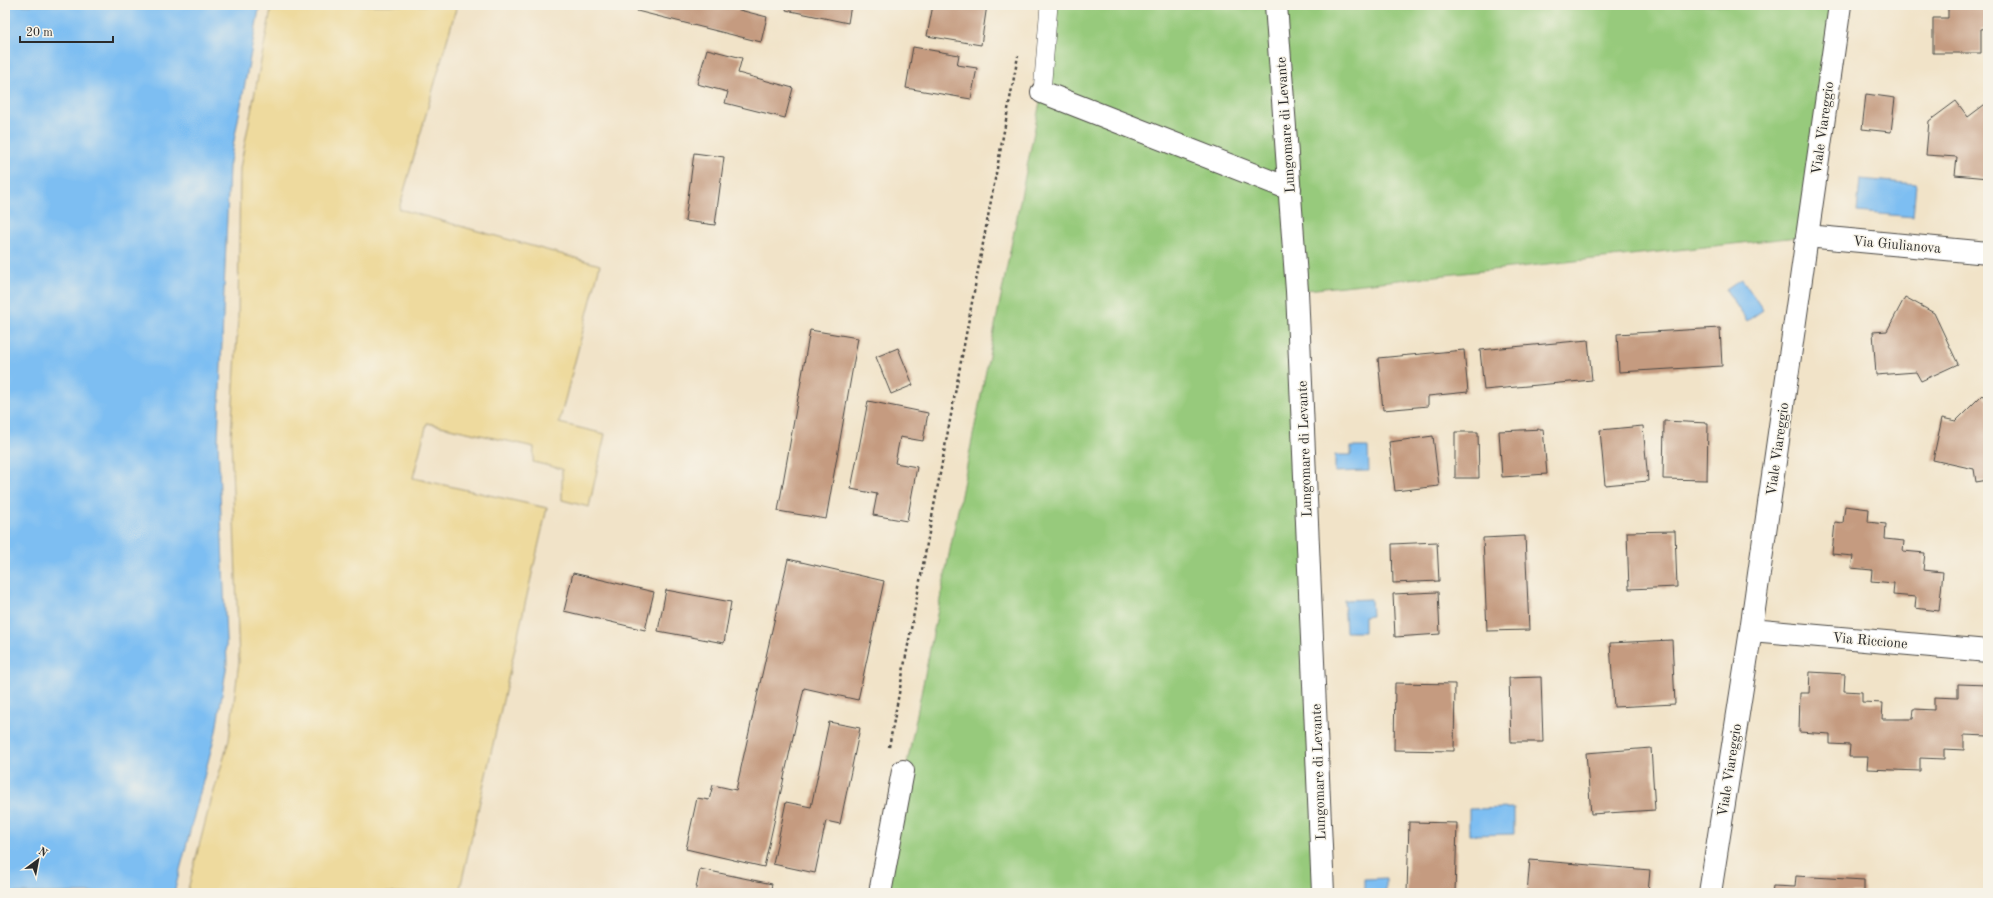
<svg xmlns="http://www.w3.org/2000/svg" width="1993" height="898" viewBox="0 0 1993 898" font-family="'Old Standard TT',serif">
<style>
.green{fill:#97ca7b;stroke:#617a53}
.sand{fill:#eeda9e;stroke:#8c8264}
.water{fill:#7dbef2;stroke:#54748e}
.building{fill:#c59b80}
.lines{fill:none;stroke-linecap:round;stroke-linejoin:round}
.lane-casing{stroke:#494743;stroke-width:18}
.street-casing{stroke:#494743;stroke-width:24}
.path{stroke:#494743;stroke-width:2.5;stroke-dasharray:3 3;stroke-linecap:butt}
.lane{stroke:#fff;stroke-width:17}
.street{stroke:#fff;stroke-width:22}
.labels{text-anchor:middle;stroke-width:3;stroke-linejoin:round;paint-order:stroke}
.street-label{font-size:14px;fill:#2b2b2b;stroke:#f7f3e8}
</style>
<rect width="100%" height="100%" fill="#f7f3e8"/>
<filter id="ink" filterUnits="userSpaceOnUse"><feTurbulence type="fractalNoise" baseFrequency=".025" numOctaves="2"/><feDisplacementMap in="SourceGraphic" scale="8" xChannelSelector="R" yChannelSelector="G"/><feConvolveMatrix kernelMatrix="1 2 1 2 8 2 1 2 1" color-interpolation-filters="sRGB"/></filter>
<filter id="wash" filterUnits="userSpaceOnUse"><feTurbulence type="fractalNoise" baseFrequency=".012" numOctaves="4" result="noise"/><feDisplacementMap in="SourceGraphic" scale="16" xChannelSelector="R" yChannelSelector="G"/><feGaussianBlur stdDeviation="0.9" result="paint"/><feColorMatrix in="noise" values="0 0 0 0 0 0 0 0 0 0 0 0 0 0 0 0 0 1.4 0 .05"/><feComposite in="paint" operator="in"/></filter>
<g filter="url(#wash)">
<rect width="100%" height="100%" fill="#f1e3c8"/>
<path class="green" d="M1057,5H1840L1807,236L1297,291L1323,893H881L1042,92Z"/>
<path class="sand" d="M272,5H457L399,209L600,265L559,423L605,434L589,507L562,500V469L533,462L534,447L427,423L413,478L547,508L459,893H187L207,815L229,740L239,662L231,437L238,318L240,168Z"/>
<path class="water" d="M5,5H260L229,167L218,441L227,664L216,731L174,893H5Z
M1860,179L1916,184L1913,217L1857,212Z
M1742,279L1763,310L1747,321L1726,290Z
M1351,447H1368L1369,471L1335,472V455H1351Z
M1371,599L1372,616L1364,617V632H1346L1344,600Z
M1514,808V834L1469,835V809Z
M1386,878V893H1364V879Z"/>
<g id="blocks">
<path class="building" d="M638,5H720L767,17L761,42L637,11Z
M787,5H851L848,23L786,10Z
M933,5H987L981,45L927,36Z
M1948,5H1988V28L1981,29V53H1933V18H1948Z
M913,47L959,55L957,65L977,68L971,99L906,88Z
M707,49L742,58L738,73L793,88L785,118L725,103L728,92L697,84Z
M1866,94L1895,98L1891,132L1862,129Z
M1956,101L1968,117L1988,102V178L1955,175L1957,157L1926,155L1929,121Z
M694,153L724,157L715,225L685,221Z
M1905,297L1934,313L1958,364L1921,381L1916,372L1876,375L1873,332L1887,331Z
M1720,328L1722,366L1619,372L1617,334Z
M810,330L858,338L826,519L778,511Z
M1588,340L1592,380L1484,390L1480,350Z
M898,348L913,385L891,394L876,357Z
M1464,350L1468,392L1428,396V406L1383,410L1378,358Z
M1982,395L1988,401V480L1976,482L1974,469L1933,460L1942,418L1956,421Z
M868,401L928,413L923,441L900,437L895,463L917,467L907,521L873,515L877,494L851,489Z
M1664,421L1708,423L1707,480L1663,479Z
M1643,426L1648,481L1605,485L1600,430Z
M1543,429L1547,474L1502,477L1499,431Z
M1455,432H1478L1479,478H1455Z
M1433,436L1439,486L1395,491L1389,442Z
M1845,506L1869,509L1868,522L1886,524L1885,539L1904,541L1903,551L1925,553L1923,570L1943,572L1939,611L1915,608L1916,597L1893,595L1894,583L1871,581L1872,570L1851,568L1853,556L1832,554L1835,522L1843,523Z
M1675,531L1677,587L1629,589L1627,532Z
M1525,536L1529,630L1487,631L1483,538Z
M1437,542L1439,581L1393,583L1392,544Z
M788,559L884,581L858,700L804,688L764,867L686,849L697,798L709,800L713,785L736,790Z
M573,573L654,592L645,630L564,611Z
M666,590L731,602L724,643L658,631Z
M1438,592L1440,634L1395,637L1393,594Z
M1672,640L1675,704L1614,707L1610,643Z
M1810,672L1845,674L1844,691L1862,692V702L1883,703L1882,719H1913L1914,709L1934,710V697L1958,698V684L1988,685V736L1964,735V750L1944,749V759L1920,758V771L1867,769L1868,757H1849L1850,745L1830,744V734L1799,732L1800,693H1809Z
M1541,677L1543,742H1511L1509,678Z
M1395,683L1455,684L1454,751L1394,750Z
M829,722L860,728L840,824L826,821L815,873L773,864L786,802L811,807Z
M1651,748L1655,810L1591,814L1586,753Z
M1409,822L1457,823L1455,893H1407Z
M1530,860L1650,870L1648,893H1527Z
M700,869L772,884L770,893H695Z
M1796,876L1864,880V893H1772L1773,886L1795,887Z"/>
</g>
</g>
<g filter="url(#ink)">
<use href="#blocks" fill-opacity="0" stroke="#494743" stroke-width="1"/>
<g class="lines">
<defs>
<path id="lane" d="M1042,92L1049,5"/>
<path id="street" d="M1276,5L1297,291L1323,893
M1042,92L1290,189
M1807,236L1988,253
M1751,630L1988,651
M880,893L903,771
M1710,893L1751,630L1840,5"/>
</defs>
<use href="#lane" class="lane-casing"/>
<use href="#street" class="street-casing"/>
<path class="path" d="M889,747L1018,56"/>
<use href="#lane" class="lane"/>
<use href="#street" class="street"/>
</g>
</g>
<g class="labels">
<g class="street-label">
<text transform="translate(1285 125) rotate(-94)" y="5">Lungomare di Levante</text>
<text transform="translate(1822 128) rotate(-82)" y="5">Viale Viareggio</text>
<text transform="translate(1897 244) rotate(5)" y="5">Via Giulianova</text>
<text transform="translate(1304 449) rotate(-92)" y="5">Lungomare di Levante</text>
<text transform="translate(1777 449) rotate(-82)" y="5">Viale Viareggio</text>
<text transform="translate(1870 640) rotate(5)" y="5">Via Riccione</text>
<text transform="translate(1729 770) rotate(-81)" y="5">Viale Viareggio</text>
<text transform="translate(1318 772) rotate(-92)" y="5">Lungomare di Levante</text>
</g>
</g>
<rect width="1993" height="898" fill="none" stroke="#f7f3e8" stroke-width="20"/>
<g transform="translate(38 860) rotate(32)" stroke="#f7f3e8" stroke-width="3" paint-order="stroke">
<path d="M0-3L7 15L0 10L-7 15Z" fill="#2b2b2b"/>
<text y="-6" font-size="11" font-weight="bold" text-anchor="middle" fill="#2b2b2b">N</text>
</g>
<path d="M20 36v6h93v-6" fill="none" stroke="#2b2b2b" stroke-width="2"/>
<text x="26" y="36" font-size="12" fill="#2b2b2b" stroke="#f7f3e8" stroke-width="3" paint-order="stroke">20 m</text>
</svg>
